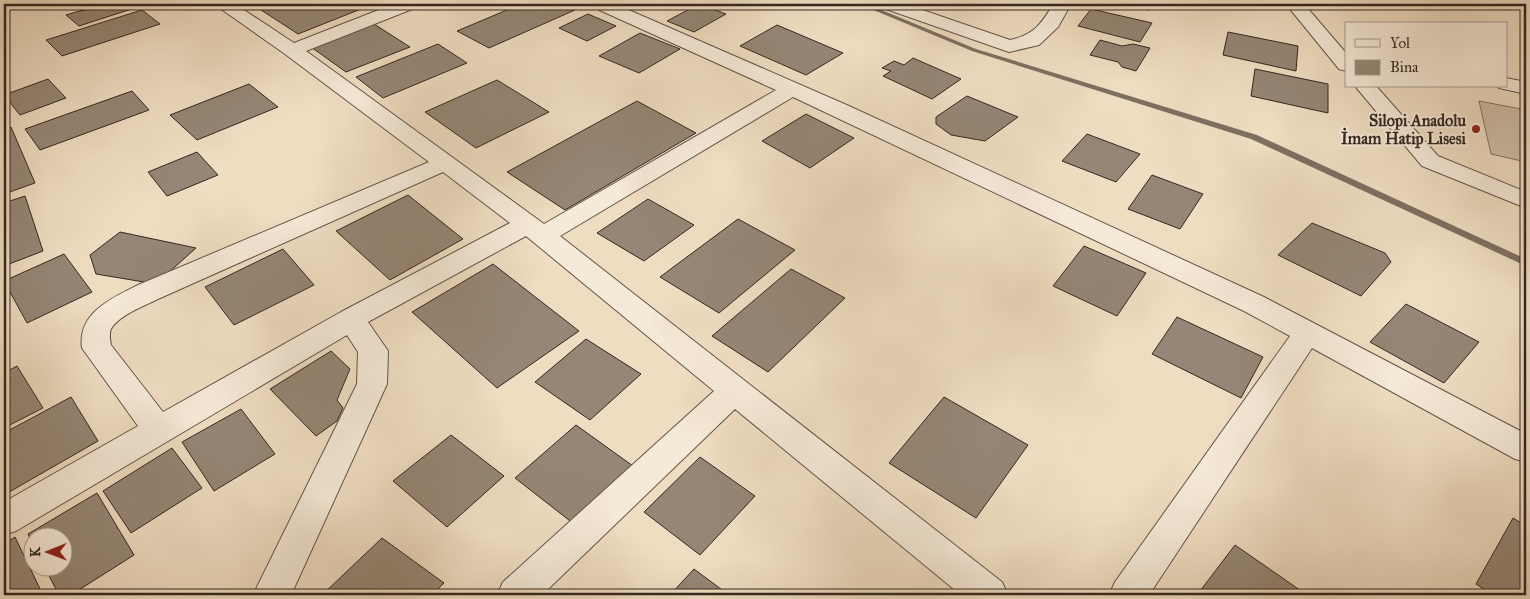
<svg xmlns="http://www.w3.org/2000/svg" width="1530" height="599" viewBox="0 0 1530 599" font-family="'IM FELL Great Primer',serif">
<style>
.green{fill:#cfbea7;stroke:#827364}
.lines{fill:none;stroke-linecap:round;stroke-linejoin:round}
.stream{fill:#7e6f61;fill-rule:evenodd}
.building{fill:#958675;stroke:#342821}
.minor-casing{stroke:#635549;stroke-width:2}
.minor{fill:#f5e9d7;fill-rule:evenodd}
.poi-dot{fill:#8f2418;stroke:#f5e9d7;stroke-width:2}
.labels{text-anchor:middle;stroke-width:4;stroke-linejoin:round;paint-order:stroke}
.far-poi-label{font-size:16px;font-weight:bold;fill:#342821;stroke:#f5e9d7;text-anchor:end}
</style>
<rect width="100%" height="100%" fill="#efddc2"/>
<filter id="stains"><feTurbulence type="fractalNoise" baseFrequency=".004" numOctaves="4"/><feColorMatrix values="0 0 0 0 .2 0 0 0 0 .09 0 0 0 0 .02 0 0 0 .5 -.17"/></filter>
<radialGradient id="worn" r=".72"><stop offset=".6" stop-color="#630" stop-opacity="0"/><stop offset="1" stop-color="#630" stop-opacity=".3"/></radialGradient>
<path class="green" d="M1479,101L1526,110V162L1491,154Z"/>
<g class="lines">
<path class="stream" d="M859,4H867L976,49L1257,135L1526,259V266L1251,139L972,51Z"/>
</g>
<path class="building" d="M74,4H104L81,11Z
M104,4H147L79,26L66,15Z
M263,4H352L361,9L298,34L255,6Z
M521,4H562L575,10L489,48L457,31Z
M699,4L726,14L694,32L667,21Z
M1105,4H1149V10Z
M1091,9L1152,23L1140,42L1078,26Z
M142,10L160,24L62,56L46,40Z
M588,14L616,26L587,41L559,28Z
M374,24L410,47L346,72L311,47Z
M777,25L843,53L806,75L740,46Z
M1228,32L1298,46L1296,71L1223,55Z
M640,33L680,49L639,73L599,56Z
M1100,40L1122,46L1133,44L1150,48L1136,71L1122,67L1118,62L1090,55Z
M438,44L467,63L383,98L356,77Z
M913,58L961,79L932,99L883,76L891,71L882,68L894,61L904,65Z
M1255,69L1328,84V113L1251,96Z
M48,79L66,98L20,115L4,95Z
M497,80L549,112L476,148L425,112Z
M249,84L278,107L197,140L170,115Z
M132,91L149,110L40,150L25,129Z
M967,96L1018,117L985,141L951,135L936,124V117Z
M637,101L696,133L565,210L507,172Z
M806,114L854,138L810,168L762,141Z
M11,127L35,183L4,194V129Z
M1087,134L1140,154L1116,182L1062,161Z
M197,152L218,175L167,196L148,172Z
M1152,175L1203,194L1180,229L1128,209Z
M408,195L463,239L390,280L336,231Z
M25,196L43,251L4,266V203Z
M648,199L694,225L644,261L597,233Z
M738,219L795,250L719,313L660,277Z
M1312,223L1385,253L1391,262L1361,296L1278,255Z
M120,232L196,248L156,284L96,274L90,255Z
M1084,246L1146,273L1117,316L1053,286Z
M283,249L314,285L234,325L205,287Z
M64,254L92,292L27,323L4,281Z
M493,264L579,331L497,388L412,312Z
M791,269L845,298L768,372L712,336Z
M1406,304L1479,342L1444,383L1370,342Z
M1177,317L1263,357L1241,398L1152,354Z
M586,339L641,374L590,420L535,382Z
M331,351L350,369L337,400L343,408L337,421L316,436L270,389Z
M17,366L43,408L4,428V373Z
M71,397L98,441L4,495V433Z
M944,397L1028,445L976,518L889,463Z
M241,409L275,454L214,491L182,442Z
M576,425L633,466L574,524L515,478Z
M451,435L504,476L447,527L393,481Z
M172,448L202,488L131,533L103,491Z
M700,457L755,496L700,555L644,512Z
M97,493L134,555L71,595H59L44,566H62V536H32V543L28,534Z
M1513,518L1526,526V595H1493L1476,584Z
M15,537L43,595H4V544Z
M382,538L444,583L432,595H322Z
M1235,545L1307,595H1197Z
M694,569L729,595H670Z"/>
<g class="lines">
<defs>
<path id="minor" d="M214,4H235L294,43L394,4H418L415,8L306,51L544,224L776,90L595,8L592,4H615L849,106L1264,297L1526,434V462L1515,459L1312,348L1149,595H1109L1115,582L1290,336L1244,311L793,97L560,236L1002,582L1008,595H961L735,409L542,595H497L503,582L714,391L526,236L368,322L388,351L387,384L291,595H253L357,384L358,352L347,335L16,531L4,535V502L138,426L82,348C77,313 112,298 138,285L429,162L285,54ZM443,172L510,223L341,312L163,412L111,345C110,340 109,334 111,329C119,315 144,306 158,299Z
M880,4H905L1010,40C1033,35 1042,24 1053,4H1071L1058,27L1039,45L1009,52L883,8Z
M1286,4H1304L1346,53V71L1339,69Z
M1506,78L1526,82V94L1499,88L1497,86H1506Z
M1355,86H1376L1438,156L1526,192V208L1422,166Z"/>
</defs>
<use href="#minor" class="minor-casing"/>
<use href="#minor" class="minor"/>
</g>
<circle class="poi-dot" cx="1476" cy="129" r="5"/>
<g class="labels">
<g class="far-poi-label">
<text x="1466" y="126">Silopi Anadolu<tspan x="1466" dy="18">İmam Hatip Lisesi</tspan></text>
</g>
</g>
<rect width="1530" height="599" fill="none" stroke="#efddc2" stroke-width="20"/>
<rect x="5" y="5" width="1520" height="589" fill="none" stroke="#342821" stroke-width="2.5"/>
<rect x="10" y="10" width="1510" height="579" fill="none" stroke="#342821"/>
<rect x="1345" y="22" width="162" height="65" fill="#f5e9d7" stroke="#a89c8e"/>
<rect x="1355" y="39" width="25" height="8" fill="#f5e9d7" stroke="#a89c8e"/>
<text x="1390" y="48" font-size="15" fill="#342821">Yol</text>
<rect x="1355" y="60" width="25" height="15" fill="#958675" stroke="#a89c8e"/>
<text x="1390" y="72" font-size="15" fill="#342821">Bina</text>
<g transform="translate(48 552) rotate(269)"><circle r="24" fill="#f5e9d7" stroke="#a89c8e"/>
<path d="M0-4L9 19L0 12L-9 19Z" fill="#8f2418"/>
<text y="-8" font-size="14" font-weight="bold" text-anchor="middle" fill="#342821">K</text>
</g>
<rect width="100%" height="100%" filter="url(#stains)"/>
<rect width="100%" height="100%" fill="url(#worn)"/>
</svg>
